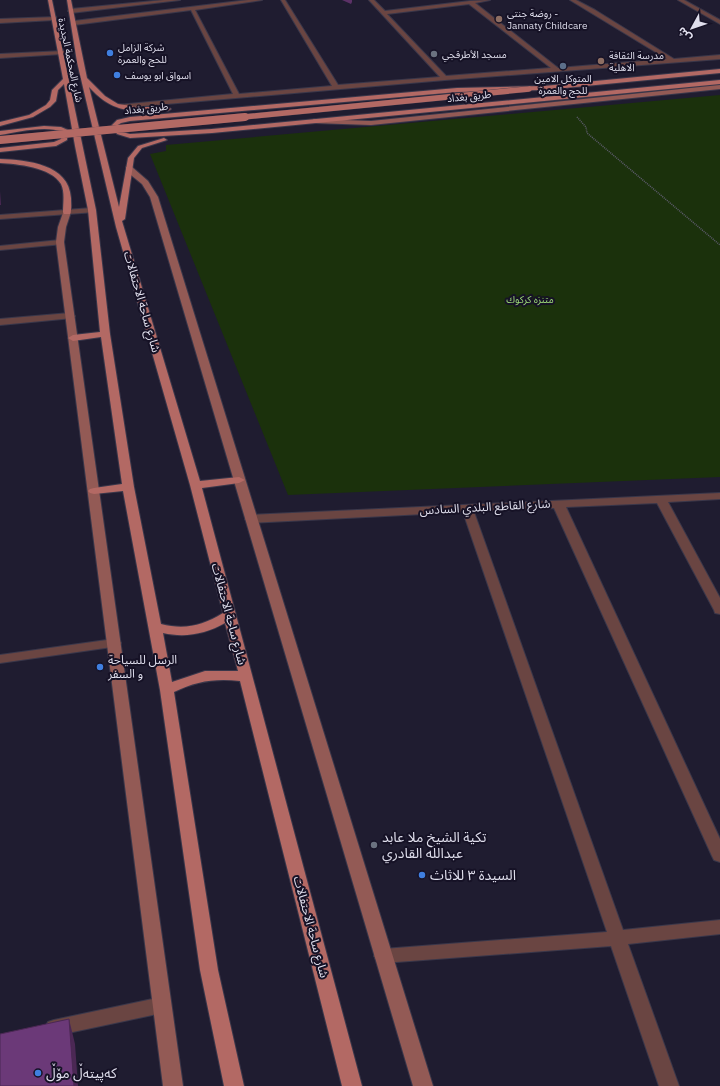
<svg xmlns="http://www.w3.org/2000/svg" width="720" height="1086" viewBox="0 0 720 1086" font-family="'IBM Plex Sans','Noto Sans Arabic',sans-serif">
<style>
.green{fill:#1b310c}
.lines{fill:none;stroke-linecap:round;stroke-linejoin:round}
.lane-casing{stroke:#3a374a;stroke-width:2}
.street-casing{stroke:#3a374a;stroke-width:2}
.secondary-casing{stroke:#3a374a;stroke-width:2}
.primary-casing{stroke:#3a374a;stroke-width:2}
.path{stroke:#5f5d6f;stroke-width:1.5;stroke-dasharray:1 1;stroke-linecap:butt}
.lane{fill:#6a4542;fill-rule:evenodd}
.street{fill:#6a4542;fill-rule:evenodd}
.secondary{fill:#935a55;fill-rule:evenodd}
.primary{fill:#b36964;fill-rule:evenodd}
.primary-bridge-far1-casing{stroke:#3a374a;stroke-width:6;stroke-linecap:butt}
.primary-bridge-casing{stroke:#3a374a;stroke-width:8;stroke-linecap:butt}
.primary-bridge-far1{stroke:#b36964;stroke-width:5.5}
.primary-bridge{stroke:#b36964;stroke-width:8}
.wall{fill:#5c3167}
.shaded-wall{fill:#4b2854}
.building{fill:#6b3978;stroke:#4b2854}
.education-dot{fill:#8d6e63;stroke:#161226;stroke-width:1.5}
.shop-dot{fill:#3f7fe0;stroke:#161226;stroke-width:1.5}
.worship-dot{fill:#6b7280;stroke:#161226;stroke-width:1.5}
.service-dot{fill:#5c6f8a;stroke:#161226;stroke-width:1.5}
.labels{text-anchor:middle;stroke-width:4;stroke-linejoin:round;paint-order:stroke}
.far-poi-label{font-size:10px;fill:#dfdeec;stroke:#161226;text-anchor:start}
.far-street-label{font-size:10px;fill:#dfdeec;stroke:#161226}
.far-park-label{font-size:10px;fill:#9dda78;stroke:#161226}
.street-label{font-size:12px;fill:#dfdeec;stroke:#161226}
.poi-label{font-size:12px;fill:#dfdeec;stroke:#161226;text-anchor:start}
.near-poi-label{font-size:14px;fill:#dfdeec;stroke:#161226;text-anchor:start}
</style>
<rect width="100%" height="100%" fill="#1f1c30"/>
<path class="green" d="M720,95V477L288,495L150,154L166,151V145Z"/>
<g class="lines">
<defs>
<path id="lane" d="M164,0H180L71,13L68,11L71,9Z
M56,17V19L54,20L0,23V19Z"/>
<path id="street" d="M248,0H262L195,10L239,94L332,86L281,0H285L338,85L440,77L369,0H374L385,11L470,1L490,0L475,3L558,68L667,59L570,0H576L595,10L674,59L720,55V59L445,80L120,108L118,107V105L233,94L191,10L74,25L71,23L74,21ZM469,4L551,68L446,76L387,14Z
M678,0H684L720,20V24Z
M64,51L65,52L62,54L0,58V54Z
M92,208H95V212L0,219V215Z
M60,240H63V244L0,250V246Z
M70,313L75,316L73,318L0,325V319Z
M720,493V499L668,502L720,598V614L715,613L714,610L657,503L566,507L720,839V862L714,860L712,856L554,508L474,512L623,930L720,920V934L628,944L679,1086H659L611,946L383,963L377,961L374,956L377,951L383,949L607,932L463,512L251,523L247,521L245,519L247,517L251,515Z
M114,639L119,640L121,643L119,646L0,663V655Z
M162,997L168,999L171,1005L168,1011L162,1013L54,1036L48,1034L45,1028L48,1022L54,1020Z"/>
<path id="secondary" d="M720,85V89L371,125L314,123L311,121L314,119L371,121Z
M126,167H132L148,181L158,197L433,1086H413L150,197L142,184L126,171Z
M64,210H70L71,212L66,227L64,242L183,1086H163L56,242L58,227Z"/>
<path id="primary" d="M48,0H52L96,210L110,334L134,487L161,624C184,630 202,626 223,613L190,485L116,227L77,62L67,0H71L87,78L105,96L118,104L138,107H168L171,109L168,111C134,111 114,115 89,87L119,207L128,158L138,146L164,138L167,140L142,148L134,158L125,219L122,221L200,481L239,477L245,480L239,483L202,488L362,1086H342L240,681C216,678 196,681 174,692L218,970L244,1086H224L200,970L160,690L123,491L94,494L90,493L88,491L90,489L94,488L122,484L101,337L73,341L68,338L73,335L100,332L88,210L75,146L64,84L58,90L56,101L50,107L33,117L0,126V122L29,115L46,105L50,100L52,90L63,79ZM225,623L238,671H205L172,682L163,633C185,638 206,634 225,623Z
M720,69V73L544,90L457,92L130,121L121,123L118,125L122,132L130,134L212,129L720,80V84L212,133L130,138L117,134L112,125L117,120L130,117L457,88L544,86Z
M44,126L61,127L68,130L67,140L56,146L0,152V148L54,142L61,139L62,132C47,125 17,132 0,135V131Z
M0,159C27,160 69,164 71,198C71,203 72,209 70,214H64L63,212C63,203 65,192 61,184C51,167 17,164 0,163Z"/>
</defs>
<use href="#lane" class="lane-casing"/>
<use href="#street" class="street-casing"/>
<use href="#secondary" class="secondary-casing"/>
<use href="#primary" class="primary-casing"/>
<path class="path" d="M577,117L586,127L587,133L720,245"/>
<use href="#lane" class="lane"/>
<use href="#street" class="street"/>
<use href="#secondary" class="secondary"/>
<use href="#primary" class="primary"/>
<defs>
<path id="primary-bridge-far1" d="M234,118L529,89"/>
<path id="primary-bridge" d="M0,140L245,117"/>
</defs>
<use href="#primary-bridge-far1" class="primary-bridge-far1-casing"/>
<use href="#primary-bridge" class="primary-bridge-casing"/>
<use href="#primary-bridge-far1" class="primary-bridge-far1"/>
<use href="#primary-bridge" class="primary-bridge"/>
</g>
<path class="wall" d="M342,0H352V2L351,4Z"/>
<path class="shaded-wall" d="M0,191L1,205H0Z
M69,1019L75,1044L78,1086H74Z"/>
<path class="building" d="M69,1019L74,1086H0V1034Z"/>
<g class="education-dot">
<circle cx="499" cy="19" r="4"/>
<circle cx="601" cy="61" r="4"/>
</g>
<g class="shop-dot">
<circle cx="110" cy="53" r="4"/>
<circle cx="117" cy="75" r="4"/>
<circle cx="100" cy="667" r="4"/>
<circle cx="422" cy="875" r="4"/>
<circle cx="38" cy="1073" r="4"/>
</g>
<g class="worship-dot">
<circle cx="434" cy="54" r="4"/>
<circle cx="374" cy="845" r="4"/>
</g>
<circle class="service-dot" cx="563" cy="66" r="4"/>
<g class="labels">
<g class="far-poi-label">
<text x="507" y="17">روضة جنتي -<tspan x="507" dy="12">Jannaty Childcare</tspan></text>
<text x="118" y="51">شركة الزامل<tspan x="118" dy="12">للحج والعمرة</tspan></text>
<text x="442" y="58">مسجد الأطرقجي</text>
<text x="609" y="59">مدرسة الثقافة<tspan x="609" dy="12">الاهلية</tspan></text>
<text x="125" y="79">اسواق ابو يوسف</text>
<text x="563" y="82" text-anchor="middle">المتوكل الامين<tspan x="563" dy="12">للحج والعمرة</tspan></text>
</g>
<g class="far-street-label">
<text transform="translate(71 60) rotate(78)" y="4">شارع المحكمة الجديدة</text>
<text transform="translate(469 96) rotate(-6)" y="4">طريق بغداد</text>
<text transform="translate(146 108) rotate(-6)" y="4">طريق بغداد</text>
</g>
<g class="far-park-label">
<text x="530" y="303">متنزه كركوك</text>
</g>
<g class="street-label">
<text transform="translate(142 302) rotate(74)" y="4">شارع ساحة الاحتفالات</text>
<text transform="translate(485 507) rotate(-3)" y="4">شارع القاطع البلدي السادس</text>
<text transform="translate(229 614) rotate(75)" y="4">شارع ساحة الاحتفالات</text>
<text transform="translate(311 927) rotate(75)" y="4">شارع ساحة الاحتفالات</text>
</g>
<g class="poi-label">
<text x="108" y="664">الرسل للسياحة<tspan x="108" dy="14">و السفر</tspan></text>
</g>
<g class="near-poi-label">
<text x="382" y="842">تكية الشيخ ملا عابد<tspan x="382" dy="16">عبدالله القادري</tspan></text>
<text x="430" y="880">السيدة ٣ للاثاث</text>
<text x="46" y="1078">کەپیتەڵ مۆڵ</text>
</g>
</g>
<g transform="translate(692 28) rotate(230)" stroke="#161226" stroke-width="3" paint-order="stroke">
<path d="M0-3L7 15L0 10L-7 15Z" fill="#dfdeec"/>
<text y="-6" font-size="11" font-weight="bold" text-anchor="middle" fill="#dfdeec">ش</text>
</g>
</svg>
